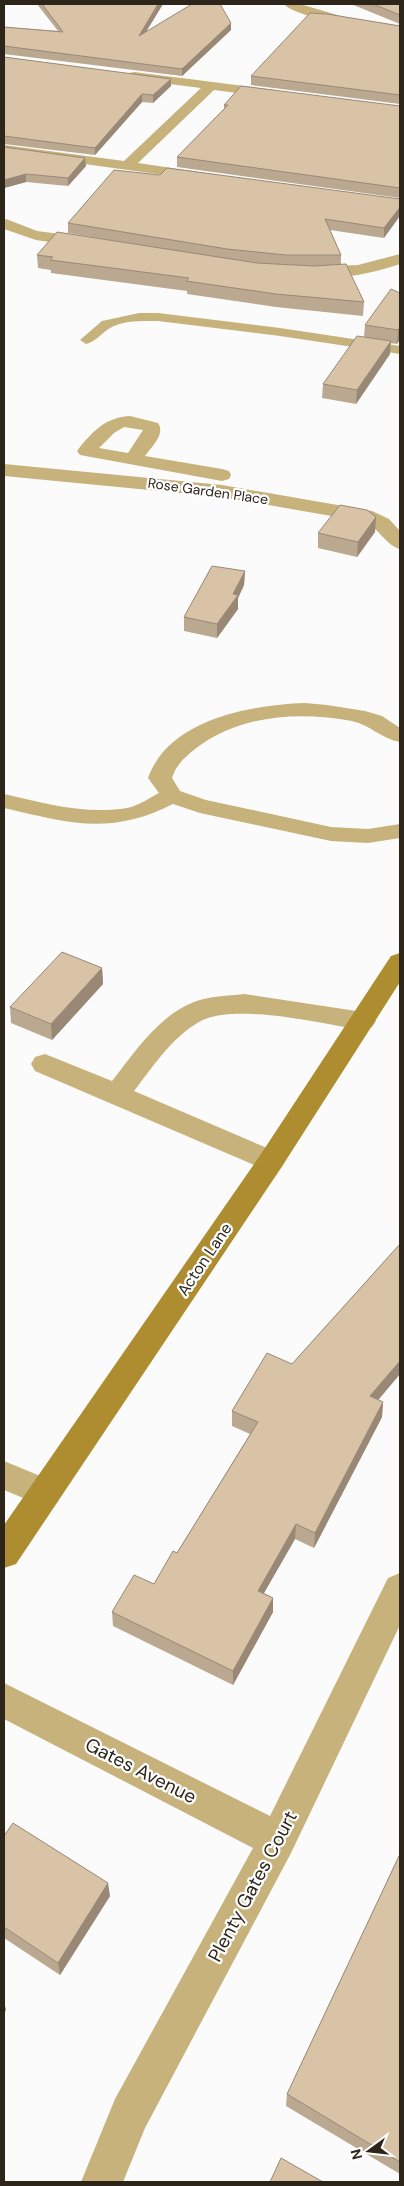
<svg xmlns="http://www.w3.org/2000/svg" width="404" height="2186" viewBox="0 0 404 2186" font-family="'DM Sans',sans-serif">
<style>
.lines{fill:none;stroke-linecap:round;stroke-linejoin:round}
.lane{fill:#c7b27b;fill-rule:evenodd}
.street{fill:#c7b27b;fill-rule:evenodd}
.secondary{fill:#ad8d30;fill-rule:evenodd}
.wall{fill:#bba890}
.shaded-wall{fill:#988875}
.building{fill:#d9c3a7;stroke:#988875}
.labels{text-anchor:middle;stroke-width:4.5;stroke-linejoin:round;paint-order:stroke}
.far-street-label{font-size:14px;fill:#2d251a;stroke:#fff}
.street-label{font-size:16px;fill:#2d251a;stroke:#fff}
.near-street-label{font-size:19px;fill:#2d251a;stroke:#fff}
</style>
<rect width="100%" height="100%" fill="#fbfbfb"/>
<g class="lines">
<path class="lane" d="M139,313H158L280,328L400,346V354L280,336L158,321C143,321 123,320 110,328C102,333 95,342 86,344L80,340L102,321Z"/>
<path class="street" d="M284,4H300L344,17L400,26V34C378,31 297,19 284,4Z
M134,72L275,90L282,94L275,98L214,90L138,163L206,173L208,176L206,179L201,180L4,153V145L124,161L201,88L129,79L127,76L129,73Z
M6,219L37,231L90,238L95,240L98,243L95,246L90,248L36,240L4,229V220Z
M400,254V264C373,273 336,282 307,275L305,272L307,269L313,267L358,265Z
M130,416L158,423C166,434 151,447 145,456L222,469L229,471L231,475L229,479L222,481L80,455L77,451L80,447C94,430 107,417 130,416ZM124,427L143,430L128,453L99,448L114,433Z
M4,464L222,485L372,511L389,519L400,531V549C387,546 379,529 366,522L222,497L4,476Z
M305,703L327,705L365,711L382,716L400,728V742C382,739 370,725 352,721C298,711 239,715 195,749C184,758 176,765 172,778L180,791L206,800L331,827L368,829L400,824V838L368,843L331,841L200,813L173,804C110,836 69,823 4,808V794C44,803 85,815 127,808C138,806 149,798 159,793L148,778C169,719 251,705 305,703Z
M244,994L363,1012L372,1015L376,1021L372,1027L363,1030C323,1024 233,1002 199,1022C171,1038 153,1067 134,1091L281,1154L285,1161L281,1168L271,1172L261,1168L35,1071L31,1064L35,1057L45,1054L112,1081C135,1052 158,1016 194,1002C209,996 228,996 244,994Z
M4,1461L57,1483L62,1493L57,1503L45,1507L4,1490Z
M400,1573V1625L291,1853L145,2128L123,2182H81L115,2099L253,1848L4,1719V1683L270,1816L388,1578Z"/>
<path class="secondary" d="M400,953V982L281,1168L16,1564L4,1568V1525L261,1154L391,956Z"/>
</g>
<path class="wall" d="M37,4H163L146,32L231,30L182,76L4,54V27L58,31Z
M351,4H400V24Z
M400,26V104L251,85V76Z
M4,57L171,86L153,103L142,102L95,155L4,144Z
M224,105L400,106V198L177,167V157L224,109Z
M4,147L86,166L68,186L26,182L4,188Z
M400,199L384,238L330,230L341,255V264L364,302L363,316L276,307L187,294V291L51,273V270L38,268L37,255L127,243L68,233V223Z
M400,293V339L397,344L390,343V354L356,404L322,398L323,384L364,337L365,325Z
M376,517L375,532L357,557L318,548V533Z
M245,571L244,585L238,598V609L217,638L184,631V617Z
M102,968L103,984L52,1040L11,1023L10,1007Z
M400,1244V1374L378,1400L383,1402L382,1417L314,1548L295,1539L264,1593L273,1598V1612L233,1685L113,1626L112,1612L154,1584L177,1553L250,1434L232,1426V1411L292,1364Z
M4,1836L110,1896L60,1975L4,1938Z
M400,1854V2174L286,2106L287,2094Z"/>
<path class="shaded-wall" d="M158,4H163L139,43V36Z
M231,23V30L182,76V69Z
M171,79V86L153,103V95Z
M142,94V102L95,155V148Z
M85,158L86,166L68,186V178Z
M26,174V182L4,188V180Z
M400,207V216L384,238V228Z
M400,327V339L397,344L398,330Z
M391,341L390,354L356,404L357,390Z
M376,517L375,532L357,557L358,542Z
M245,571L244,585L238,598V609L217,638V624Z
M102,968L103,984L52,1040L51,1024Z
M400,1361V1374L368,1412L370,1396Z
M383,1402L382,1417L314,1548L315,1533Z
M296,1524L295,1539L257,1605L258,1591Z
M273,1598V1612L233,1685V1671Z
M108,1883L110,1896L60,1975L58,1963Z
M4,2001L6,2010L4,2013Z"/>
<path class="building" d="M42,4H158L139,36L192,4H220L231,23L182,69L4,46V27L63,32Z
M373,4H400V15Z
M310,13L327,14L400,26V95L251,76Z
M4,57L171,79L153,95L142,94L95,148L4,136Z
M241,86L400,106V188L177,157L228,105H224Z
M4,147L85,158L68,178L26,174L4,180Z
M167,168L400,199V207L384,228L325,219L341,255H286L227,249L68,223L114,170L160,175Z
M57,232L257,263L314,266L346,264L364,302L276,294L186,281L189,278L50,260L53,257L37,255Z
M391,289L400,293V327L398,330L365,325Z
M357,336L391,341L357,390L323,384Z
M340,505L367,510L376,517L358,542L318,533Z
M212,566L245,571L233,594L238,595L217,624L184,617Z
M62,952L102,968L51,1024L10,1007Z
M400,1244V1361L370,1396L383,1402L315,1533L296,1524L258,1591L273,1598L233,1671L112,1612L134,1575L154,1584L173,1551L177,1553L258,1422L232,1411L267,1353L292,1364Z
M13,1823L108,1883L58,1963L4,1927V1836Z
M400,1854V2162L287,2094Z
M281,2158L323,2182H270Z"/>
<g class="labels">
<g class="far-street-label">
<text transform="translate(208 491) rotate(8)" y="5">Rose Garden Place</text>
</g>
<g class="street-label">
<text transform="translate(204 1259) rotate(-56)" y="6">Acton Lane</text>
</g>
<g class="near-street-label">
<text transform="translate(141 1770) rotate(27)" y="7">Gates Avenue</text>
<text transform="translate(252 1886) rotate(-62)" y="7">Plenty Gates Court</text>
</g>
</g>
<rect width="404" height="2186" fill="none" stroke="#2d251a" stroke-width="10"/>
<g transform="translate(369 2151) rotate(255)" stroke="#ffffff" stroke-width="4" paint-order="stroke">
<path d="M0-4L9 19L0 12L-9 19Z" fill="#2d251a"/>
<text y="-8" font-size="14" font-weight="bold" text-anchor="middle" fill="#2d251a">N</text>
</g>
</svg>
